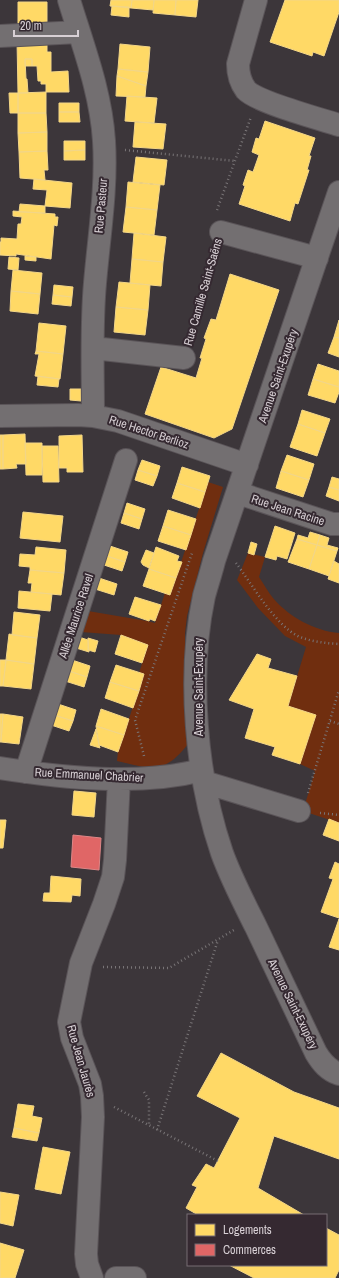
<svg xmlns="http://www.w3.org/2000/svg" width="339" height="1278" viewBox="0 0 339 1278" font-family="'Archivo Narrow',sans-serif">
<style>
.green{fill:#702e0f}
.homes{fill:#ffd966;stroke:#f3d687}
.shops{fill:#e06666;stroke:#de8687}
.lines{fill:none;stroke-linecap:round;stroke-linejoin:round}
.minor-casing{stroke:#5a5458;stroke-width:24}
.path{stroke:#797577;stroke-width:2.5;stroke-dasharray:1 3;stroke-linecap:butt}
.minor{stroke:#736f71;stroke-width:22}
.labels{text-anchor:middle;stroke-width:4;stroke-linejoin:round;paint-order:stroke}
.street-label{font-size:12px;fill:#d8d0d5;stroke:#352931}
</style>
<rect width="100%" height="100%" fill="#3c363a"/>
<path class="green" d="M208,482L223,487L203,553L187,616L185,633V671L188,744C164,775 151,769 117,761L118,751L144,674L139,673L148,645L121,635L81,632L88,611L147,621L155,623L165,593L170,595Z
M248,553L265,557L259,577C264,584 268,592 273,598C289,617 315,631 339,633V823L303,811L315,771L300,764L316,715L288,706L306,647L285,636L258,608L237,580Z"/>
<path class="homes" d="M111,0H132L131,8L110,6Z
M132,0H154L153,10L131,8Z
M154,0H176L175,15L153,13Z
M176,0H198L196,17L175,15Z
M285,0H339V12L324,56L313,52L312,56L270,42Z
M18,2H47V28L18,29Z
M112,6L129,7V17L111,15Z
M47,40V52H51V72L68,71L69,92H46V84H41V81H38L37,66H32V59H25L26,79H27L28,93H18L17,41Z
M120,44L150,47L148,72L118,69Z
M25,59H32V66H25Z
M118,69L148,72L146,86L117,76Z
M117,76L146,86L145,97L116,96Z
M46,92V113H18V93Z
M9,93H18V113H10Z
M127,96L157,98L154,123L125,121Z
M59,103H79V112H59Z
M59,112H79L80,122H59Z
M18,113H46L47,132L18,133Z
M265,121L315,138L309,156H311L307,170H309L298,204L295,203L290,221L239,204L245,186L243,185L248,170L253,172L259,155L252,152L256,138L259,139Z
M135,122L166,124L163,149L133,147Z
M47,132V151L19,152L18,133Z
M64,141H85V150L64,151Z
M85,150V160H64V151Z
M47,151L48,170H44L45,180L20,178L19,152Z
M136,157L167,160L164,185L133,182Z
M34,179L72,183L70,208L45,206L47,190L33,189Z
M128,182L160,185L157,210L126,207Z
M20,204L45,206V213L19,212Z
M126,207L157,210L154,235L123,232Z
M13,211L55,214V217H58L57,226L54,225L51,259L16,254V256L0,255V242H1V238L17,239L18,224H21L22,217L13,216Z
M134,233L166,237L163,262L132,259Z
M25,256L36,257V261L25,260Z
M9,257L19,258L18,270L8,269Z
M132,259L163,262L161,286L130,283Z
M13,270L42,273L40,294L11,291Z
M230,274L279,290L232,429L214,438L145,414L161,367L196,378L202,358H200L206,339L204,338L211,319L216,320Z
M119,282L150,285L148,310L116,307Z
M54,285L73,287L72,297L53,295Z
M11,291L40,294L38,314L10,311Z
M53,295L72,297L71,306L52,304Z
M116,307L148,310L145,335L114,332Z
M339,320V338L334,337Z
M39,323L66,326L63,354L36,351Z
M334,337L339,338V357L328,353Z
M36,351L63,354L60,379L35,376L39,354H35Z
M318,364L339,371V387L313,379Z
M38,376L59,379L58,387L37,385Z
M313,379L339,387V392L335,403L308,395Z
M70,389H81V401L70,400Z
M302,410L330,419L325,433L298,424Z
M298,424L325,433L317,456L290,447Z
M25,434L26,464H16L17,468L3,469V435Z
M0,435H3V469H0Z
M82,435L83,472H67V468H59V436Z
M25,443H42V475H26Z
M42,446H58L59,482H43Z
M287,455L314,464L309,480L281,471Z
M142,460L160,466L157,476L138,470Z
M182,467L210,476L205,492L177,483Z
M138,470L157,476L153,486L135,480Z
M281,471L309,480L303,497L276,488Z
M332,477L339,479V490L329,487Z
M177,483L205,492L200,508L172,498Z
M329,487L339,490V501L326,496Z
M127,503L145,509L142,519L124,513Z
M168,510L196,519L191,535L163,526Z
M23,512L63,516L60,542L20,538Z
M124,513L142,519L139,529L121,523Z
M163,526L191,535L186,550L158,541Z
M275,526L295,533L287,559L277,556L276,560L265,557Z
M310,532L320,535L317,545L297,539L298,535L308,538Z
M320,535L329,538L327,545L338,548L337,551L317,545Z
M297,539L317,545L309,569L288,562Z
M251,542L257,544L254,555L248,553Z
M317,545L337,551L329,576L309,569Z
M110,546L128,552L125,562L107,556Z
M36,547L66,550L64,573L30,570V567L19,566L20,554L35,555Z
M156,547L179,556L177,561L182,562L176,578L149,569Z
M146,550L154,553L149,568L143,565L141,562Z
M107,556L125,562L122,571L104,565Z
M334,561L339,564V583L328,579Z
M149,569L176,578L170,595L143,586Z
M30,570L64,573L61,595L31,592L32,583H28Z
M99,578L117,584L114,595L95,589Z
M19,591L52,594L50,611L18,608Z
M135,597L161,605L155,621L150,619L149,621L129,614Z
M14,612L40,615L37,638L12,635Z
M9,634L37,638L34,664L6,660Z
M121,635L148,645L142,663L115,654Z
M79,637L88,640L89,652L76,648Z
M88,638L98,641L95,652L88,650Z
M257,654L271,659L268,668L297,676L288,706L316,715L300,764L272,755L275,747L245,738L254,709L229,700Z
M0,660H6L3,686H0Z
M6,660L34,664L31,689L3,686Z
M72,660L90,666L87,677L69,671Z
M116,665L144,674L139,691L110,682Z
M69,671L87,677L84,687L65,681Z
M110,682L139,691L133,708L105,698Z
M58,704L76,710L73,721L54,715Z
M101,709L129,719L124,735L96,726Z
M0,714H3L1,742H0Z
M3,714L23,717L19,744L1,742Z
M54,715L73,721L69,731L51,725Z
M96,726L124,735L118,752L99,745Z
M96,729L99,745L100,748L90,745Z
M74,791L96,793L94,817L72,815Z
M329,819L339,823V841L323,835Z
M0,820H6L3,848H0Z
M335,862L339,864V918L321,912L333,879L329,878Z
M51,876L81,879L80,896L72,895L71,902L43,901L44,893H50Z
M339,919V950L329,947Z
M221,1053L294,1092L339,1108V1159L274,1136L258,1188L304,1215H198L186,1208L197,1187L192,1185L206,1164L214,1168L240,1118L197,1096Z
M18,1104L34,1106L32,1116L42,1118L39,1133L14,1128Z
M14,1128L39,1133L37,1141L12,1137Z
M43,1147L70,1152L61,1194L35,1189Z
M0,1192L19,1195L13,1226L0,1223Z
M326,1228L339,1235V1270L335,1278H254L229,1265H326Z
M0,1243L24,1250L15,1278H0Z"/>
<path class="shops" d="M73,835L101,838L99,870L71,867Z"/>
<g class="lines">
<defs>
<path id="minor" d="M69,0C83,46 101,92 104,141C107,188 99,236 95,283C91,327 93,372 93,416
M256,0L238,64C238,73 240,82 246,90C257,102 320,119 339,125
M0,36L79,32
M339,192L214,561C211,573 207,585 204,596C187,675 196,777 222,853C231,878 244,903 256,927C276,969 296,1011 316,1053C322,1063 328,1070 339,1074
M221,232L317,258
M93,348L184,358
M0,416L78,415L93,416L118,421L247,465
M238,493L332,524H339
M0,768C64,778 139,786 202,770
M26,772L126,460
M204,782L299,811
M92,1278L87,1264L86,1254L93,1117L92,1096L90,1084L72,1038L69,1022L81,963L104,904L113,877L115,860L119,779
M116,1278H135"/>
</defs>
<use href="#minor" class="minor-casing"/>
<path class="path" d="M125,150L235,161
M217,210L251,117
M190,338L215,253
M236,563C252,584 276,627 300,637C313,642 325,643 339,644
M330,721L339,724
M144,756L135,720L192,553
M308,793L339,690
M320,813L339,815
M103,967L169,968L234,930
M144,1092L149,1100V1126
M114,1107L218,1161
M157,1130L218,940"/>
<use href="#minor" class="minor"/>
</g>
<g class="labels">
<g class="street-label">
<text transform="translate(101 206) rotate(-85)" y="4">Rue Pasteur</text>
<text transform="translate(203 292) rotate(-74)" y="4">Rue Camille Saint-Saëns</text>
<text transform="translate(278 376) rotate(-71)" y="4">Avenue Saint-Exupéry</text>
<text transform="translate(149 432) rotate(18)" y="4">Rue Hector Berlioz</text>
<text transform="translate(288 510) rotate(18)" y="4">Rue Jean Racine</text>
<text transform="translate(76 616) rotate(-72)" y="4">Allée Maurice Ravel</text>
<text transform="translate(199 687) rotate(-90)" y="4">Avenue Saint-Exupéry</text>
<text transform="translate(89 775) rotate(3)" y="4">Rue Emmanuel Chabrier</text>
<text transform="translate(293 1004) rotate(64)" y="4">Avenue Saint-Exupéry</text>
<text transform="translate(81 1061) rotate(74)" y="4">Rue Jean Jaurès</text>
</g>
</g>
<rect x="187" y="1214" width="140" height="52" fill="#352931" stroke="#766c73"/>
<rect x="195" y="1224" width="20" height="12" fill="#ffd966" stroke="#766c73"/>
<text x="223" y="1234" font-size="12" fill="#d8d0d5">Logements</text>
<rect x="195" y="1244" width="20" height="12" fill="#e06666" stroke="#766c73"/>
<text x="223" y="1254" font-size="12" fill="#d8d0d5">Commerces</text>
<path d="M14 30v6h64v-6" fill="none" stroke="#d8d0d5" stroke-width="2"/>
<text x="20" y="30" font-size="12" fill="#d8d0d5" stroke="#352931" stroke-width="3" paint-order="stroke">20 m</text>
</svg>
